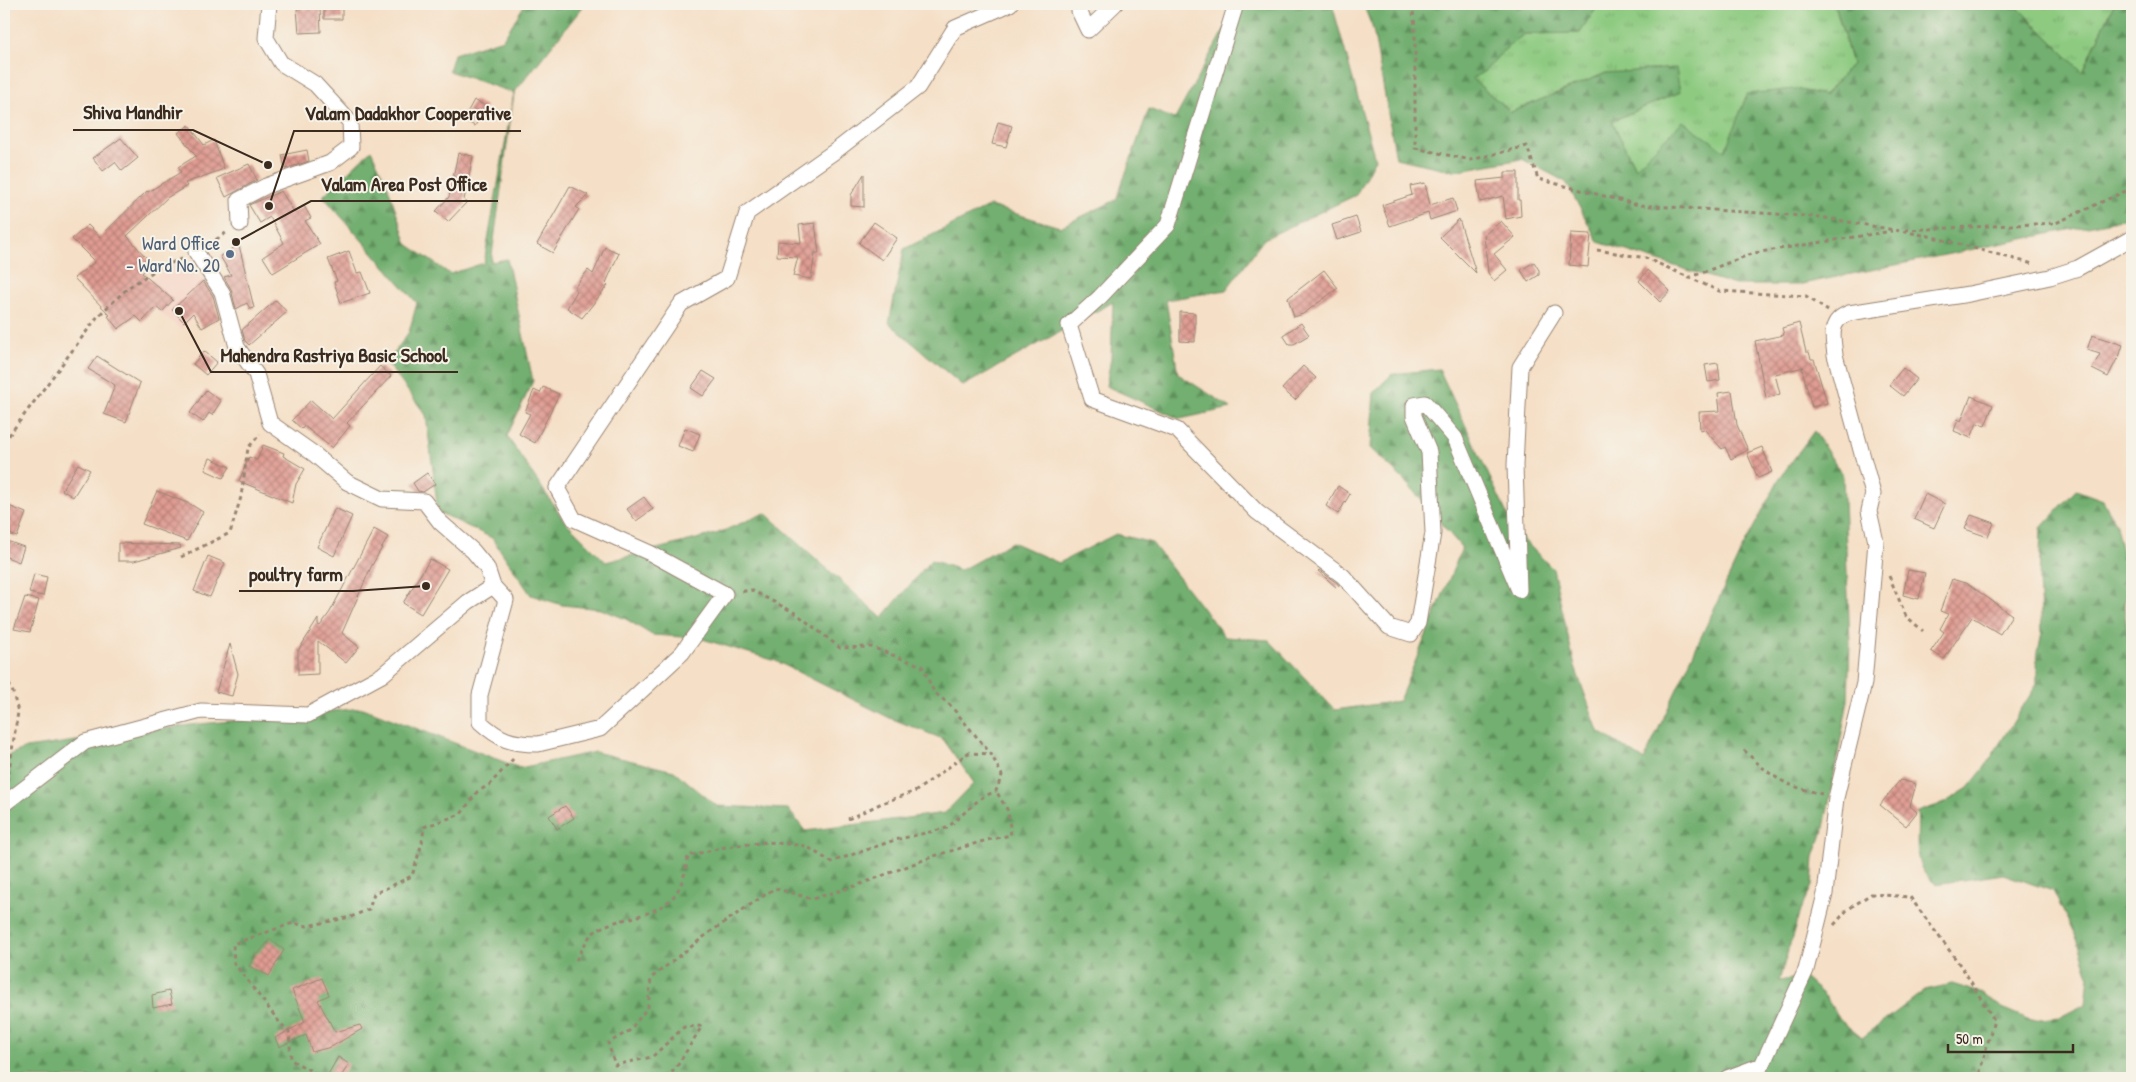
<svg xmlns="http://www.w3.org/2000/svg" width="2136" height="1082" viewBox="0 0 2136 1082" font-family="'Patrick Hand',sans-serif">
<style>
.built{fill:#f5d2c3}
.grass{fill:url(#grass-tufts);stroke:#647a50}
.forest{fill:url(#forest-firs);stroke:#566c46}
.building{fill:url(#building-cross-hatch)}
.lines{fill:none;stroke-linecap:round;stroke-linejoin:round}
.minor-casing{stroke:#988472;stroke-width:17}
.path{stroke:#988472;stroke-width:3;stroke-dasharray:4 4;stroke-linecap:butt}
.minor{stroke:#fff;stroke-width:15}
.service-dot{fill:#5c6f8a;stroke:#f7f3e8;stroke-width:2}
.labels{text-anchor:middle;stroke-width:4;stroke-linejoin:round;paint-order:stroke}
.service-label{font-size:19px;fill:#4e5e75;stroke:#f7f3e8;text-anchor:end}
.leader{fill:none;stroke:#3b2a1e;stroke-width:2}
.callout-dot{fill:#3b2a1e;stroke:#f7f3e8;stroke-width:2}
.callout-label{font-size:20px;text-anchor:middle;font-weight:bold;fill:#3b2a1e;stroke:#f7f3e8;stroke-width:4;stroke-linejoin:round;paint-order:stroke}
</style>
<defs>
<pattern id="grass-tufts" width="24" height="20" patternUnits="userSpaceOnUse" patternTransform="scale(1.25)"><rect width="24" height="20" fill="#8ecb81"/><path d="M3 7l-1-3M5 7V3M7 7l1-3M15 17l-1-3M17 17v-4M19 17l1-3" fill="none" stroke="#7bae6f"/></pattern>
<pattern id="forest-firs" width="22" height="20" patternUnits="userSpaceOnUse" patternTransform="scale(1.25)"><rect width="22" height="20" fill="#72af6f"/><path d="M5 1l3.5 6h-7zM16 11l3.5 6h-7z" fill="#5f8f5b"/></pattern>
<pattern id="building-cross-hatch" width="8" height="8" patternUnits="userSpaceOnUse" patternTransform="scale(1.25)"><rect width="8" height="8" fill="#df9b92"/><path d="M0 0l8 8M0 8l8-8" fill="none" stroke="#b67f77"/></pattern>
</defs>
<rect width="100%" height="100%" fill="#f7f3e8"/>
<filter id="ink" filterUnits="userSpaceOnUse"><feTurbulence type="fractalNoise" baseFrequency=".02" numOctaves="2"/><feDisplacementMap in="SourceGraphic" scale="10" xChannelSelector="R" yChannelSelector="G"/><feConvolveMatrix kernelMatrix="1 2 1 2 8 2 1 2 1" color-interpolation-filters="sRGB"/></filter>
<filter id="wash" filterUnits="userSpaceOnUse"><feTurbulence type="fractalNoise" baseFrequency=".0096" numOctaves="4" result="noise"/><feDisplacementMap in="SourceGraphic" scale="20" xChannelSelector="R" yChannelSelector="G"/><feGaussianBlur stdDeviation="1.12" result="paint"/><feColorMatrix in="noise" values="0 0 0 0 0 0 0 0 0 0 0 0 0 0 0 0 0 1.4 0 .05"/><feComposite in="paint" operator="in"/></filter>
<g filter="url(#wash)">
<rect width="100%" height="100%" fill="#f5dfc6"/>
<path class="built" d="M180,261L220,293L181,329L132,291Z"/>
<path class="grass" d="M1599,4H1835L1852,64L1825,95L1794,89L1725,151L1635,168L1612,121L1680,92L1606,73L1511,112L1472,79L1486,70L1503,51L1524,34L1580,33Z
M2014,4H2114L2083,72Z"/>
<path class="forest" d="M525,4H585L514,93L491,262L507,259L533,381L507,436L563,519L606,562L716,534L765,513L882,618L931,560L961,570L1012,542L1059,563L1116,534L1152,543L1225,637L1269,640L1335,710L1399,701L1462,548L1403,479L1370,448L1374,392L1392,374L1439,369L1515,531L1553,569L1575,667L1598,731L1644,760L1740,553L1779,479L1814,431L1843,476L1850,643L1848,701L1824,828L1814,857L1812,886L1800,911L1779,981L1804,977L1825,996L1840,1020L1862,1038L1925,990L1952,984L1981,993L2004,1009L2030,1020L2060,1017L2086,1004L2089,976L2078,941L2053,891L2003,874L1936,884C1909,866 1920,840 1917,812L1944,803L1968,788L1985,767L2037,684V657L2042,632L2039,581L2041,528L2076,490L2103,500L2116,525L2128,580L2124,606L2132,671V1078H4V757L26,748L190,725L363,708L520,768L595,752L674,771L717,806L788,809L805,831L945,813L974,783L943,739L890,718L776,661L699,638L652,635L626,619L601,609L562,605L531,595L492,538L438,512L426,415L387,363L409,332L417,303L323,196L371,150L387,184L407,244L450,274L484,263L514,93L449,71L454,54L503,39Z
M1238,4H1332L1375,159L1356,195L1264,239L1226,290L1166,300L1178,374L1231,408L1180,419L1106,386L1111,358L1113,302L963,386L889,323L904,249L990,206L1060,227L1116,200L1149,109L1175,119Z
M1363,4H1599L1580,33L1524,34L1503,51L1486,70L1472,79L1511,112L1606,73L1676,68L1680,92L1612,121L1635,168L1683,121L1725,151L1747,94L1794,89L1825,95L1852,64L1835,4H1937L1945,8L1946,4H2014L2083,72L2114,4H2132V217L1797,285H1735L1598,242L1566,182L1522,159L1454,171L1396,158L1373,29Z"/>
<g id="blocks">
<path class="building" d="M324,6H342V19H324Z
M320,7L321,32L299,33L297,9Z
M474,100L486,106L475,126L463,120Z
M998,122L1012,126L1006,147L992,144Z
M189,125L204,145L214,140L224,169L185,183L187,186L168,197L127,236L152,264L142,273L173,300L162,312L156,307L142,322L136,316L118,329L108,316L110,315L74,278L95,262L72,239L88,225L100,237L147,191L148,192L181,172L178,167L196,156L178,133Z
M121,138L138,158L122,171L115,162L103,171L93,158Z
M307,150L309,161L285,169L282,155Z
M458,153L473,156L464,200L466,203L448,222L436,211L449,197Z
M249,164L257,180L226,197L217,178Z
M1505,172H1518V200H1520L1521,216L1506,219L1503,196L1480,202L1477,181L1505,178Z
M864,174V207L851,206V195Z
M1425,183L1430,205L1453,198L1457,211L1430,220L1428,213L1390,226L1382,205L1412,195L1410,186Z
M570,186L588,195L576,207L579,209L553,253L537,244Z
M281,191L294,212L304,206L311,218L305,221L320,244L273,273L263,257L284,243L270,217L260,223L249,205Z
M1356,217L1361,232L1337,240L1332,225Z
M1459,219L1476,273L1440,237Z
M1501,221L1515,237L1494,254L1507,270L1494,281L1488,273L1484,235Z
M874,222L897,238L882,260L859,243Z
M815,223L819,253H815L811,279L793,276L798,257L777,256L778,241L801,243L799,225Z
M1571,233L1591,234L1588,267L1569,265Z
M239,245L254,308L250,309L247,303L236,309L231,289L224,277L231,275L220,256Z
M605,247L619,253L606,283L608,285L582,318L567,308L577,291L574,288L588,270L593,274Z
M349,251L357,273L362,272L370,293L341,303L334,282L337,281L328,259Z
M1534,262L1539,270V275L1528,282L1521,270Z
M1324,270L1338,288L1303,314L1294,317L1288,298Z
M1648,270L1670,291L1660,302L1639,281Z
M203,281L213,296L219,318L202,328L193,313L184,322L172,310Z
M276,300L287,312L249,345L245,341L242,330Z
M1180,312L1195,313V342L1180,341Z
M1301,323L1309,335L1294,344H1289L1283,335Z
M1799,323L1806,352H1809L1811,359H1814L1827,403L1812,407L1802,369L1804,367L1775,374L1780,394L1766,398L1755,341L1784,335L1782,328Z
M2092,335L2123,345L2118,360L2117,359L2108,377L2092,369L2100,354L2087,350Z
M204,351L217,362L206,375L193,364Z
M97,356L140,383L126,422L104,414L115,385L88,369Z
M1718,363L1720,380L1708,382L1705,365Z
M380,366L391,376L347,423L350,426L332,448L304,426L302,429L292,420L311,400L332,419Z
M1303,366L1316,378L1295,400L1282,389Z
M1903,368L1917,379L1903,396L1889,385Z
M703,371L716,379L703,396L691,388Z
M543,387L559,394L535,443L519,434L530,414L525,412L534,390L540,393Z
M206,390L221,401L212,415L209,413L203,422L190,413Z
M1732,391L1737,425L1748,450L1731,459L1725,447L1722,449L1704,429L1700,430L1699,412L1720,411L1718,393Z
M1971,396L1993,405L1985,426L1977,423L1971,438L1954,431L1958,419L1961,421Z
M685,428L700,434L693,452L678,446Z
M263,445L284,453L283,456L305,469L296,484L292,503L239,481L249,457L257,460Z
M1762,447L1772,472L1758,478L1747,453Z
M210,458L230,467L223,478L205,470Z
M78,464L90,470L73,497L62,490Z
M427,473L435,484L423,492L418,491L413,483Z
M1338,486L1350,494L1338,514L1326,506Z
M157,491L190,504L203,512L187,541L142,524Z
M1925,494L1945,504L1934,528L1914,519Z
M644,497L653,509L636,521L627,509Z
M4,504L26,513L17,537L4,532Z
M335,508L352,516L334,556L317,547Z
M1971,515L1994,523L1988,537L1965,529Z
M374,529L388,537L371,567L342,633L359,647L346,663L318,641V674L298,675V651L318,619V625L320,626L330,612Z
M4,540L24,547L19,562L4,556Z
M118,543L180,545L181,548L134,561H118Z
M208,556L225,563L210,597L194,591Z
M430,559L448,569L421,614L403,603Z
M1319,570L1337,583L1339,586L1337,588L1318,571Z
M1908,570L1925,573L1919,599L1903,595Z
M34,574L47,577L43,596L29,593Z
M1952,579L1968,584L2012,615L2000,634L1972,617L1944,659L1931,651L1944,632L1940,629L1948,614L1940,611Z
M25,597L39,600L30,632L14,629Z
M230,644L238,674L232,696L216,692Z
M1900,780L1916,784L1910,806L1917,812L1906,826L1880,805Z
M565,806L574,818L557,829L549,816Z
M270,939L284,950L269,976L249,966L256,953L258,954Z
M322,978L329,995L318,1000L335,1032L360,1025L362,1029L331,1047L312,1052L306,1035L279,1047L275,1038L305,1022L292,990Z
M169,991L172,1004L153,1008L152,995Z
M338,1057L349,1064L340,1078H326Z"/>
</g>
</g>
<g filter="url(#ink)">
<use href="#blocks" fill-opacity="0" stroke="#988472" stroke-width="1"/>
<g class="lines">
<defs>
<path id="minor" d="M1081,4L1079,11L1088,30L1115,4
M1236,4L1168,225L1100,297L1069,325L1092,399L1177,430L1257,512L1343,576L1389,627L1411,634L1418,623L1433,533L1429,452L1414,416V405L1425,403L1455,438L1519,590L1515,465L1520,367L1554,313
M240,224L239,200L266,186L330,163L351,147L350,122L315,84L281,63L266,38L269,4
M196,252L222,292L237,347L256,374L270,423L314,454L347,482L382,499L424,501L440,522L473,551L487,568L493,586
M4,804L85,742L201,711L308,715L382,675L468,602L493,586L506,600L480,695V722C500,740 511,744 538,744L600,729L682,653L725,594L650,553L574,519L557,488L681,304L727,278L747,213L838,149L918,87L955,28L1010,4
M1727,1078L1762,1065L1806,970L1825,894L1836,798L1864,683L1876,542L1869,511L1873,494L1835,355C1833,337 1828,321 1849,313L1969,294L2050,277L2078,268L2132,238"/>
</defs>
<use href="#minor" class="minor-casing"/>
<path class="path" d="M1412,4L1415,26V148L1471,160L1527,146L1538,179L1639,205L1820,217L1929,236L2033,264
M1905,230L2056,223L2132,188
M209,244L229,231
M1597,250L1646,258L1719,291L1806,296L1828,311
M1688,278L1754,253L1892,231
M4,442L98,316L129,287L159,268L184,258
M181,557L230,533L241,497L248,448L260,434
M1889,576L1906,616L1923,631
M4,677L12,689L18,712L7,783
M1744,750C1772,778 1783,785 1822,794
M848,819L882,803L916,791L968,753L991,754
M1834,925L1847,910L1871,894L1910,897L1963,969L1994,1020L1980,1071L1982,1078
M576,960C581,952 586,940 592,934C602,925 615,922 627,919C667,909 682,899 688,856L725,847L768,842L806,846L831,862L895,840L947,828L981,798L996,791L1002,775L991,754L950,705L934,692L922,666L871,647L840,648L797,614L751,590L740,592
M324,1078L291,1060L289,1031L280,1023L234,963L233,944L293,923L307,926L351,917L369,909L374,894L412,876L422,843L424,827L461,814L477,792L489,785L515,757
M666,1078L676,1068L702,1026L684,1027L652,1057L615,1065L608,1043L629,1031L648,1007L651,978L710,932L775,888L812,899L858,885L934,856L987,840L1011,835L1008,811L996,791"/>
<use href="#minor" class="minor"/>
</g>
</g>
<circle class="service-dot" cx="230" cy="254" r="5"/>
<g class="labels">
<g class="service-label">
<text x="220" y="250">Ward Office<tspan x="220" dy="22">- Ward No. 20</tspan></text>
</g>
</g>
<path class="leader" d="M268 165L193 130H73M269 206L294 131H521M236 242L311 201H498M179 311L211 372H458M426 586L353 591H239"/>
<g class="callout-dot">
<circle cx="268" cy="165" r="5"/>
<circle cx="269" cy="206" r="5"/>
<circle cx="236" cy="242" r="5"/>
<circle cx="179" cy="311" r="5"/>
<circle cx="426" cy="586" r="5"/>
</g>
<g class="callout-label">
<text x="133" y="119">Shiva Mandhir</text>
<text x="408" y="120">Valam Dadakhor Cooperative</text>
<text x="404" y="191">Valam Area Post Office</text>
<text x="334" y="362">Mahendra Rastriya Basic School</text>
<text x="296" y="581">poultry farm</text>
</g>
<rect width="2136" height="1082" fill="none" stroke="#f7f3e8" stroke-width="20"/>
<path d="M1948 1044v8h125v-8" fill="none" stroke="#3b2a1e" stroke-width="2.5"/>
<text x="1956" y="1044" font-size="15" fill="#3b2a1e" stroke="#f7f3e8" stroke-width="4" paint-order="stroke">50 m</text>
</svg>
